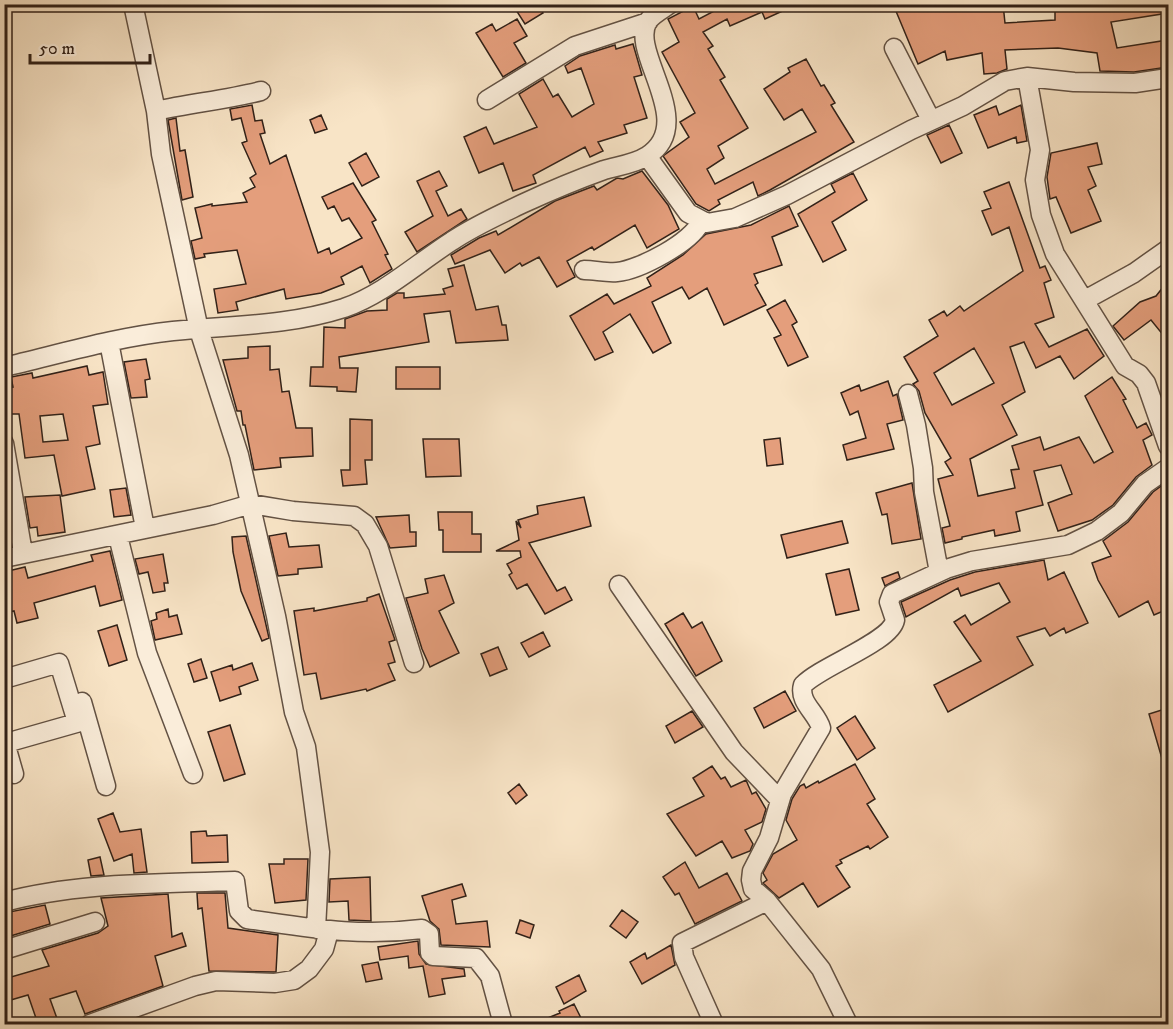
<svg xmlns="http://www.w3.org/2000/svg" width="1173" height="1029" viewBox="0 0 1173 1029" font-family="'IM FELL DW Pica',serif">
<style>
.building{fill:#e49e7c;stroke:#312118;stroke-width:1.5;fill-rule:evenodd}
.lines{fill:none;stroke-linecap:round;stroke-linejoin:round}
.minor-casing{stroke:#635244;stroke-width:21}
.minor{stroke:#faedda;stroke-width:18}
</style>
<rect width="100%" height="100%" fill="#f8e4c6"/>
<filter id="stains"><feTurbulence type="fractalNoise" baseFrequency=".00333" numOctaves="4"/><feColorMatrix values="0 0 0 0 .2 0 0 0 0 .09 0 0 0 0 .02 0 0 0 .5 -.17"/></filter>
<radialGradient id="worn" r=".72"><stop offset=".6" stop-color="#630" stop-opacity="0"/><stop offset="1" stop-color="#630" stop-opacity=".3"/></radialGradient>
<path class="building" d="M524,4H538L543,13L525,24L516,10Z
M721,4H798L765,19L762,12L730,26L727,19L703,32L713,46L708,49L725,77L720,80L748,128L718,146L724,158L707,169L715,184L816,132L802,109L784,120L764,89L790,72L788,68L806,59L821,86L824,85L835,103L831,105L854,142L770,190L758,196L753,182L718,200L720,204L709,211L696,204L663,156L689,137L680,122L695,113L662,52L679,42L668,19L693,6L699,19L722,7Z
M893,4H1003L1005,23L1055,20V4H1168V13L1111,22L1117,48L1168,40V67L1134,72L1100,71L1097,53L1058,48L1005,50L1007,69L997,73L984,74L982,53L947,60L945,51L918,64Z
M517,19L527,36L514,43L526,63L503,77L476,33L492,24L496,31Z
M633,44L642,75L634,77L647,118L624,125L627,133L598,142L603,151L590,157L585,147L533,175L536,183L513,191L503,163L479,173L464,137L486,127L494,144L537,127L519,94L543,79L553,97L558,94L572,117L594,104L581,68L568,73L565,66L580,56L615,45L616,49Z
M252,105L255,121L262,120L265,133L260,134L270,164L286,155L318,253L329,248L331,254L362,238L349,218L342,221L334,206L328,209L322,197L353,183L376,220L372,222L388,254L385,255L392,269L370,283L362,266L341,277L344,284L321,293L286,299L284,289L236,302L238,310L218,313L214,289L246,284L237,250L204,254L205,257L195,259L191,241L202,238L195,208L212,204V206L247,202L243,193L255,187L250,178L256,174L242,143L247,141L241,118L232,120L230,109Z
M1021,105L1027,141L1017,143L1016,137L988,148L974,115L996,106L999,115Z
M321,115L327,129L315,133L310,120Z
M176,118L180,151L185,150L193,197L182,200L168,120Z
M949,125L962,153L941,163L927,135Z
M1097,143L1102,164L1088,167L1096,186L1088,190L1101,221L1071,233L1056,197L1050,199L1047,177L1051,153Z
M366,153L379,177L362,186L349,163Z
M439,171L447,186L436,191L448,216L461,209L467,219L417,252L405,232L433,216L417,181Z
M642,171L668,205L679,229L647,248L635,225L594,250L592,247L567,261L575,277L557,287L539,257L522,266L520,263L505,273L490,250L455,264L451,255L479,238L496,231L498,235L555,201L594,186L597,190L617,178L623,179Z
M853,173L867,200L832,222L846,250L823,262L798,214L835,192L831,184Z
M1009,182L1040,268L1045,266L1051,280L1044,283L1054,317L1035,324L1049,347L1087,329L1104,356L1074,379L1060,356L1036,368L1024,342L1010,347L1025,392L1002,405L1017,435L970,459L978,496L1015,488L1011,470L1019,469L1012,446L1040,437L1044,450L1079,437L1094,463L1113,452L1085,396L1112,377L1126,399L1123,400L1137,428L1146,423L1152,435L1143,440L1152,465L1136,477L1113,505L1092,520L1058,531L1048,503L1072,494L1061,465L1034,471L1043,505L1016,512L1020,531L995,536L994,530L962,537V539L945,543L942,528L950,526L938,479L953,475L945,462L951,458L925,413L919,391L913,384L918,381L904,357L938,336L929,320L944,311L947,316L960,306L964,311L1023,271L1009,227L992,235L982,211L991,208L984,192ZM974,348L994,383L952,405L934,373Z
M789,206L798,226L772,237L782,265L754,274L758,283L755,285L766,305L724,325L707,288L689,299L682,287L652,302L671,343L653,353L630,314L603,332L613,352L595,360L570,316L607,294L614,304L651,286L647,278L683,255L706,234L751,225Z
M464,265L476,310L498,306L502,325H506L508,340L456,343L450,311L424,314L429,342L339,357L340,368H358L356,392L337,391V387L310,386L311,367H323L324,327L345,328V319L367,311L387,310V299L397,293H404V298L445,294L443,289L453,286L448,269Z
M1168,281V341L1151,320L1124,340L1113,326L1140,302L1156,296Z
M785,300L797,322L792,325L808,357L788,366L774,338L781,335L767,310Z
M270,346V370L279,369L282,392L289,391L296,428H312L313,456L280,458L281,467L254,470L245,425H243L241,411H237L223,360L248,358V347Z
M146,359L150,379L145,380L147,397L131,398L124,362Z
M87,366L89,375L103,372L108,404L93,406L100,444L86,447L95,489L62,496L54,455L25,458L19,414H4V388L13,387L11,377L32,373L33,378ZM63,414L68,440L43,442L40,416Z
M396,367H440V389H396Z
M888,381L893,396L897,394L903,420L887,424L894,449L847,460L843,445L866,438L858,411L850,415L841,393L859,385L861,391Z
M350,419L372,420V460H365L367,484L343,486L341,470H350Z
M780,438L783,464L767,466L764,440Z
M423,439H459L461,476L426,477Z
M912,483L921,539L892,544L887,514L882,515L876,493Z
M1164,484L1168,493V609L1154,615L1148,601L1119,617L1098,580L1092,563L1111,556L1103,541L1128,522L1153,492Z
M126,488L131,515L114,517L110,490Z
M60,495L65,532L38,536L37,527L30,528L25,497Z
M584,497L591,526L529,543L557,591L565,587L572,600L545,614L527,584L517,589L509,575L512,573L507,564L521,557L520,551H496L519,540L516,521L521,528L518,520L538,514L537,506Z
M438,512H472V534H481V552H443V530H439Z
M409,515L410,532H416V546L390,548L376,517Z
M842,521L848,543L787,558L781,535Z
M286,533L289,547L319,545L322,567L298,569V574L278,576L269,536Z
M246,536L269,638L262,641L241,591L233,552L232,537Z
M110,551L122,600L100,606L95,586L34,603L38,618L17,623L14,611L4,613V572L25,567L28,578L93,561L91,555Z
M163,554L168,583H164L165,591L153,593L148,572L139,574L135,559Z
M1044,560L1048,580L1064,572L1088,623L1066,633L1064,628L1050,636L1045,628L1017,637L1033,665L948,712L934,685L981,661L954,622L965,615L971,625L1010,602L999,583L961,596L958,588L906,617L901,602L950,580L975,572Z
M849,569L859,610L836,615L826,574Z
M898,572L900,578L885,586L882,578Z
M444,575L454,603L439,611L459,653L430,667L422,649L406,598L428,593L425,579Z
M379,594L395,640L389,642L395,662L388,664L395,680L367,691L366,689L321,699L316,673L304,675L294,611L314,608V611L367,601V598Z
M168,609L169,617L177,615L182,634L155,640L151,621L157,619L156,613Z
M683,613L692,628L702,622L722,661L696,676L665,624Z
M117,625L127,660L109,666L98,631Z
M543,632L550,646L529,657L521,643Z
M498,647L507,669L490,676L481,654Z
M201,659L207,678L194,682L188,664Z
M252,663L258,680L239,687L241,694L220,701L211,672L232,665L233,670Z
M785,691L796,711L764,728L754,708Z
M1168,708V768L1165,769L1149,714Z
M692,711L703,727L675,743L666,726Z
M855,716L875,748L857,760L837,728Z
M230,725L245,774L224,781L208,732Z
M855,764L875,799L867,804L888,837L870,849L868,846L840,860L842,863L836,866L850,887L818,907L803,883L779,898L763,883L767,880L763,873L773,854L797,840L786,820L792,799L800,786L804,784L806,788L818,781L819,783Z
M712,766L721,779L725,777L731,787L746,780L752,794L756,792L766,809L762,822L745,830L753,844L750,851L732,858L722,841L696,856L667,814L704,796L693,778Z
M519,784L527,795L516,804L508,793Z
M113,813L120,832L141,829L147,872L134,873L132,854L114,861L98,819Z
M206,831L207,836L227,835L228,862L192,863L191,832Z
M100,857L104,875L91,876L88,860Z
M284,859H308L306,900L275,903L269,864H284Z
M685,862L699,888L727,873L742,901L695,924L679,893L675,895L663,877Z
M370,877L371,921L349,920L348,901L329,902L330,879Z
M462,884L466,896L452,900L456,924L487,921L490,947L441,945L439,929L430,921L422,896Z
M197,893H225L228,928L278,935L276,972L209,971L202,908L198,909Z
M168,894L172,937L182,933L186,946L155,956L163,986L85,1014L76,991L50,999L59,1024H38L28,995L4,1002V979L49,966L42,950L98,933L108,926L101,898Z
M45,905L50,924L4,938V913Z
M622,910L638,922L626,938L610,926Z
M520,920L534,925L530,938L516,933Z
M418,941L419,954L426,964L464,969L465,976L442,979L445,994L429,997L423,966L409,968L408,956L380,960L378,947Z
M671,945L675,965L642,984L630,962L645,953L647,959Z
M378,962L382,979L366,982L362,965Z
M579,975L586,991L564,1004L556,987Z
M574,1004L584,1024H533L560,1013L559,1011Z"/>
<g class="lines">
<defs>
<path id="minor" d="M133,4L156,111L161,154L199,330L239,455L276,616L294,712L306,747L320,852L316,929
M894,48L931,120
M1027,77L1040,150L1035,180L1041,215L1055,254L1125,366L1139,374L1146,383L1168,446
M487,100L575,46L648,22
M156,111C191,103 226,100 261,91
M647,156L688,213L707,223L735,218L787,195L911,130L963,106L1005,81L1027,77L1074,82L1135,83L1168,78
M584,270C595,270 606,273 617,272C639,270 693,242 701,221
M1085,300L1134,273L1168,249
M109,342L145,528
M4,367C60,354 116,337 173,331C231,325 288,326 344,308C384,294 416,264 452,241C474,226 499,215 524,203C550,191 576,180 604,170C617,166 635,164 647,156C699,123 628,52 648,21C653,14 663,9 670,4
M908,394L916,425L923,468L924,492L939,572
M4,443L23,553
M118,536L147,653L193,774
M4,558L213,515L251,504L293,511L354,516L365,524L378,546L414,663
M619,585L734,752L780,800
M4,679L59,663L77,722
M82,702L106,786
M4,739L14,774
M6,743L87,720
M4,902C78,882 159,884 235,881L239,911L247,919C311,928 357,937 422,929L429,934L430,953L433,956L476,958L490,976L503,1024
M4,950L95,922
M713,1022L684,957L682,943L767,901
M90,1024L195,986L216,981L275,983L294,980L309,969L324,949L329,931
M848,1024L821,969L767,901L753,889L751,880L752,871L769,838L782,794L821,728C817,713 798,702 803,685C821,666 891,642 895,620L889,602L892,594L946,569L972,561L1068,545L1097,531L1121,513L1145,484L1168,468"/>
</defs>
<use href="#minor" class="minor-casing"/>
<use href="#minor" class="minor"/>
</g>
<rect width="1173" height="1029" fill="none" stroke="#f8e4c6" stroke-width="24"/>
<rect x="6" y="6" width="1161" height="1017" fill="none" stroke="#312118" stroke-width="3"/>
<rect x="12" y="12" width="1149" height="1005" fill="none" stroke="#312118" stroke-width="1.5"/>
<path d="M30 54v9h120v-9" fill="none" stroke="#312118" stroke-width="3"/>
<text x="39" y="54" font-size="18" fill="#312118" stroke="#faedda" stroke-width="4.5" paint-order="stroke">50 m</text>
<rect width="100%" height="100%" filter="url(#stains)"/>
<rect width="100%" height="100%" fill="url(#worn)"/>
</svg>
